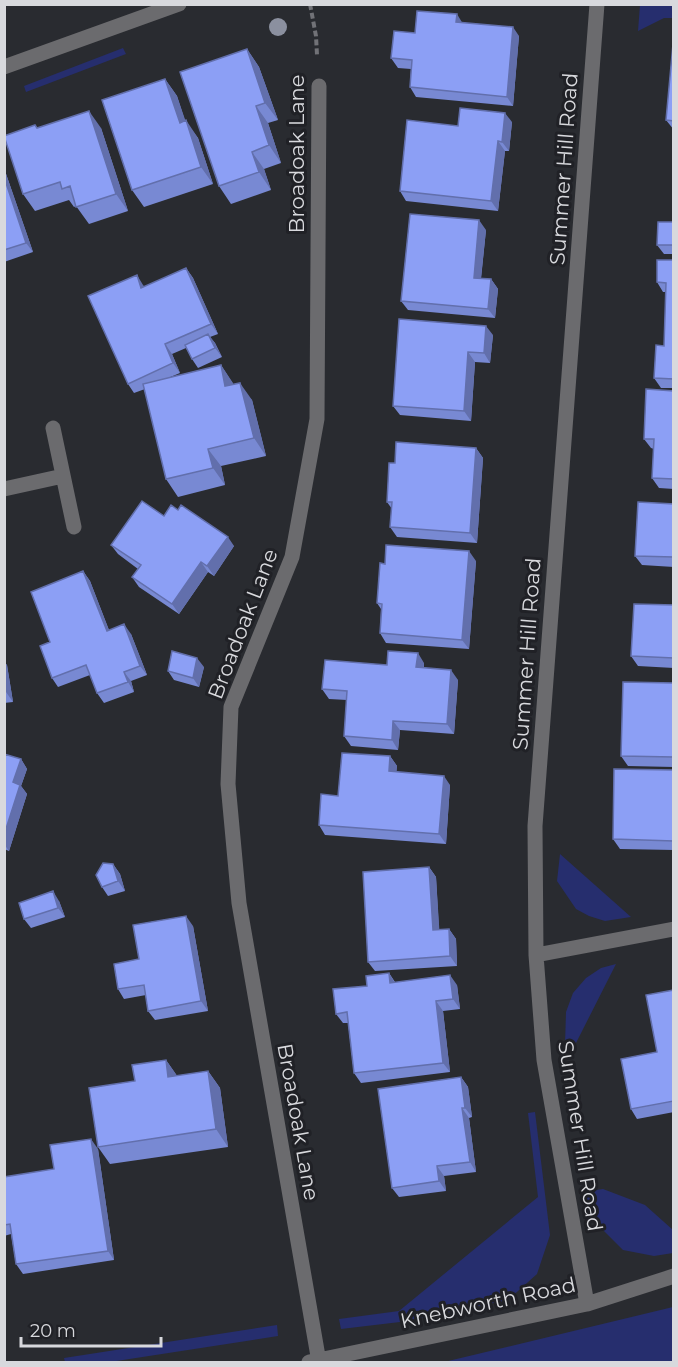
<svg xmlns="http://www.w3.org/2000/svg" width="678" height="1367" viewBox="0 0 678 1367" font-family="Montserrat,sans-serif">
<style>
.green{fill:#262e6e}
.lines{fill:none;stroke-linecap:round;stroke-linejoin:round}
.path{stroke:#717277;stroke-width:4;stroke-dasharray:6 3;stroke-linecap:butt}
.minor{stroke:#6b6b6e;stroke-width:15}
.tree{fill:#8b909f}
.wall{fill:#7889d3}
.shaded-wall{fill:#626fac}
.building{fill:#8c9ff5;stroke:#626fac;stroke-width:1.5}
.labels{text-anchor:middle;stroke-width:6;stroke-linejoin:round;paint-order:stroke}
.street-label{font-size:21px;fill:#d8d9dd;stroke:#202126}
</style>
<rect width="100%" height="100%" fill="#292b30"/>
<path class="green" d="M640,5H673V18H664L638,31Z
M123,48L126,54L26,92L24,86Z
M560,854L631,917L605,921L589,916L576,909L557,881Z
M616,964L576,1043L565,1045L566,1012L573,993L586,978L601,968Z
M535,1112L550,1235L537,1274L508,1300L400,1322L341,1329L339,1319L399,1311L538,1197L528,1113Z
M603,1189L645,1205L673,1230V1253L654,1256L623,1250L595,1222L587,1208L583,1192Z
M673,1307V1362H444Z
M277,1325L278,1336L110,1362H65L64,1358Z"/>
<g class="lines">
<path class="path" d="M310,4L316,36L317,55"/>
<path class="minor" d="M4,67L179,4
M53,428L74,527
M4,489L63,476
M536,955L674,929
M587,1304L544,1060L536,955L535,826L597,4
M309,1362L587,1304L674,1276
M319,1362L239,903L228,784L231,707L292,557L317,419L319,86"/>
</g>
<circle class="tree" cx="278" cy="27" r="9"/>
<path class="wall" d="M462,22L519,36L513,106L416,97L410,87L411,69L398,68L391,58L415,33Z
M674,44V130L666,120Z
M247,49L259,67L278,120L268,123L281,163L264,169L271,190L231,204L219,186Z
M165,79L177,96L185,121L198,138L213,184L144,207L132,190Z
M512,122L509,151H505L498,211L406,201L400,191L458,126Z
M35,125L37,128H101L128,211L89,224L76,206L74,207L69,200L35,211L23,194Z
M4,168L33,252L4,262Z
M674,222V254H664L657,245Z
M486,230L481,279H491L498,289L495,318L408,310L401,301Z
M674,260V388H661L654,378L664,346L666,292H663L657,282Z
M186,268L193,278L218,334L210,337L215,343L222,357L198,368L192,359L186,348L172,354L180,373L168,378L221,365L233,384L252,400L266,456L221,466L225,485L178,497L166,479L145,389L134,393L128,384L143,285L144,287Z
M493,335L490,363L475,362L471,421L400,415L393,406Z
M674,391V489L659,488L652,478L654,449L651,448L644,439Z
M476,448L483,458L477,543L397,537L390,527L392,509L387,502L395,463Z
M674,504V567L642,565L635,556Z
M164,516L234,546L214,576L208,572L179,614L139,587L132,577L138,569L118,554L111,545Z
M476,561L469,649L386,643L380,633L381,609L377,603L385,564Z
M83,571L90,581L109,630L131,634L147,675L131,681L134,692L104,703L97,693L90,675L58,687L52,678L50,642Z
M674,605V668L638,666L631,656Z
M4,662L7,665L13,702L4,703Z
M424,663V668L458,680L454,734L400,730L398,750L351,746L344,736L347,700L329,699L322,689L387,665Z
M204,667L199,687L174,680L168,671Z
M674,683V767L628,766L621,756Z
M4,754L21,759L27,769L21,786L27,794L9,851L4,849Z
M390,756L397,766L396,772L450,785L446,844L325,835L319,825L338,796Z
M674,770V850L620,849L613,839Z
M113,864L120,874L125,891L108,896L102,887Z
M429,867L436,877L439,930L449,929L456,939L457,966L375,971L368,962Z
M59,901L65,917L31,928L24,919Z
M193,926L208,1011L155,1020L148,1011L146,995L124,999L118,989L139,959Z
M389,973L395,982L457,985L460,1009L443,1011L450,1072L361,1083L354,1073L348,1023H343L336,1014Z
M674,990V1112L637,1119L631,1109L657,1052Z
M166,1060L177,1076L208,1071L220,1088L228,1147L110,1164L98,1147L135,1081Z
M461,1077L468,1087L472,1117L469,1118L476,1172L444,1176L446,1191L399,1197L392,1188Z
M98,1149L114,1260L23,1274L16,1264L11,1234L4,1236V1177L54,1169Z"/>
<path class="shaded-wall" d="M457,14L463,24L456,22Z
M513,27L519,36L513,106L507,97Z
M247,49L259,67L278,120L265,103Z
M165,79L177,96L192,140L180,123Z
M256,106L268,123L281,163L269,145Z
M89,111L101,128L128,211L116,194Z
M505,113L512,122L509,151L502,142Z
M186,120L198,138L213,184L201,167Z
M498,141L505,151L498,211L491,201Z
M252,152L264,169L271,190L259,172Z
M4,168L33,252L26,243L4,177Z
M479,220L486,230L480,287L474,278Z
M186,268L193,278L218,334L211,324Z
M137,275L143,285L148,297L141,288Z
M491,279L498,289L495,318L488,309Z
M486,326L493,335L490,363L484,353Z
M208,334L215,343L222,357L215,348Z
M165,344L172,354L180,373L173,363Z
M468,352L475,362L471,421L464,411Z
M221,365L233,383L238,404L225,386Z
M240,383L252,400L266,456L254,438Z
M476,448L483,458L477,543L470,533Z
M208,449L221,466L225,485L213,468Z
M228,537L234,546L214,576L207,566Z
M469,551L476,561L469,649L462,640Z
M201,562L208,572L179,614L172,604Z
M83,571L90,581L113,641L107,631Z
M124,624L131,634L147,675L140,666Z
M418,653L424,663L423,677L416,667Z
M197,658L204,667L199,687L193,678Z
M4,662L7,665L13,702L6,692L4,683Z
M451,670L458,680L454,734L447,724Z
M124,672L131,681L134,692L128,682Z
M393,721L400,730L398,750L392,740Z
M390,756L397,766L396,781L389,771Z
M21,759L27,769L21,786L27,794L9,851L4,844V835L13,782Z
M444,776L450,785L446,844L439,834Z
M113,864L120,874L125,891L118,881Z
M429,867L436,877L440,940L433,930Z
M53,891L59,901L65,917L58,908Z
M186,916L193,926L208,1011L201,1001Z
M449,929L456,939L457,966L450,956Z
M389,973L395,983H390Z
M450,975L457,985L460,1009L453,999Z
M436,1001L443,1011L450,1072L443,1063Z
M166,1060L178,1077H168Z
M208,1071L220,1088L228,1147L216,1129Z
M461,1077L468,1087L472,1117L465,1108Z
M462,1108L469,1118L476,1172L470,1162Z
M91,1139L98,1149L114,1260L108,1251Z
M437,1166L444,1176L446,1191L439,1181Z"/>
<path class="building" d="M417,11L457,14L456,22L513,27L507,97L410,87L412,60L391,58L394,31L415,33Z
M673,44H674V121L666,120Z
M247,49L265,103L256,106L269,145L252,152L259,172L219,186L180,72Z
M165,79L180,123L186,120L201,167L132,190L102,100Z
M460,108L505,113L502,142L498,141L491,201L400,191L407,120L458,126Z
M89,111L116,194L76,207L70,186L62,189L60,182L23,194L4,136L35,125L37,128Z
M4,177L26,243L4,250Z
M410,214L479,220L474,278L491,279L488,309L401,301Z
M658,222H674V245H657Z
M657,260H674V379L654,378L656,345L664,346L666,283L657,282Z
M186,268L211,324L165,344L173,363L128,384L88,296L137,275L141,288Z
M399,319L486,326L484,353L468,352L464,411L393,406Z
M208,334L215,348L192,359L185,345Z
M221,365L225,386L240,383L254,438L208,449L213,468L166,479L143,384Z
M646,389L674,391V479L652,478L654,439H644Z
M396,442L476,448L470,533L390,527L392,502H387L389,463H395Z
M142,501L164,516L171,505L178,510L181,505L228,537L207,566L201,562L172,604L132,577L141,565L111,545Z
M638,502L674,504V557L635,556Z
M386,545L469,551L462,640L380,633L382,604L377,603L380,563L385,564Z
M83,571L107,631L124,624L140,666L124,672L128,682L97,693L86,665L52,678L40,646L50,642L31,592Z
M634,604L674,605V658L631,656Z
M172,651L197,658L193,678L168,671Z
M388,651L418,653L416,667L451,670L447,724L393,721L392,740L344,736L347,691L322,689L325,660L387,665Z
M623,682L674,683V757L621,756Z
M342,753L390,756L389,771L444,776L439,834L319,825L321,794L338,796Z
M4,754L21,759L13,782L20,785L4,835Z
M614,769L674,770V841L613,839Z
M103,863L113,864L118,881L102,887L96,875Z
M429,867L433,930L449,929L450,956L368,962L363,872Z
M53,891L58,908L24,919L19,903Z
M186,916L201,1001L148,1011L144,985L118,989L114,964L139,959L133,925Z
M389,973L390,983L450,975L453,999L436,1001L443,1063L354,1073L347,1012L336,1014L333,989L367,986L366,976Z
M674,990V1101L631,1109L621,1059L657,1052L646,995Z
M166,1060L168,1077L208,1071L216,1129L98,1147L89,1088L135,1081L132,1065Z
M461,1077L465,1108H462L470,1162L437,1166L439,1181L392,1188L378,1089Z
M91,1139L108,1251L16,1264L10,1224L4,1225V1177L54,1169L50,1145Z"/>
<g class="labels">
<g class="street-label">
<text transform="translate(297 154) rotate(-90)" y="7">Broadoak Lane</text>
<text transform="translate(564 169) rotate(-86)" y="7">Summer Hill Road</text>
<text transform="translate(243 624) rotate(-69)" y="7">Broadoak Lane</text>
<text transform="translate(527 654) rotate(-86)" y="7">Summer Hill Road</text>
<text transform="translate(298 1122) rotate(80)" y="7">Broadoak Lane</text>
<text transform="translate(580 1136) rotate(81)" y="7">Summer Hill Road</text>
<text transform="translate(488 1303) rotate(-12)" y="7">Knebworth Road</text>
</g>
</g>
<rect width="678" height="1367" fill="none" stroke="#d8d9dd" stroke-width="12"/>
<path d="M21 1337v9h140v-9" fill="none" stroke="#d8d9dd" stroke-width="3"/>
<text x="30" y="1337" font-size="18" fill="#d8d9dd" stroke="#202126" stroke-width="4.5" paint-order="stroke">20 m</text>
</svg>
